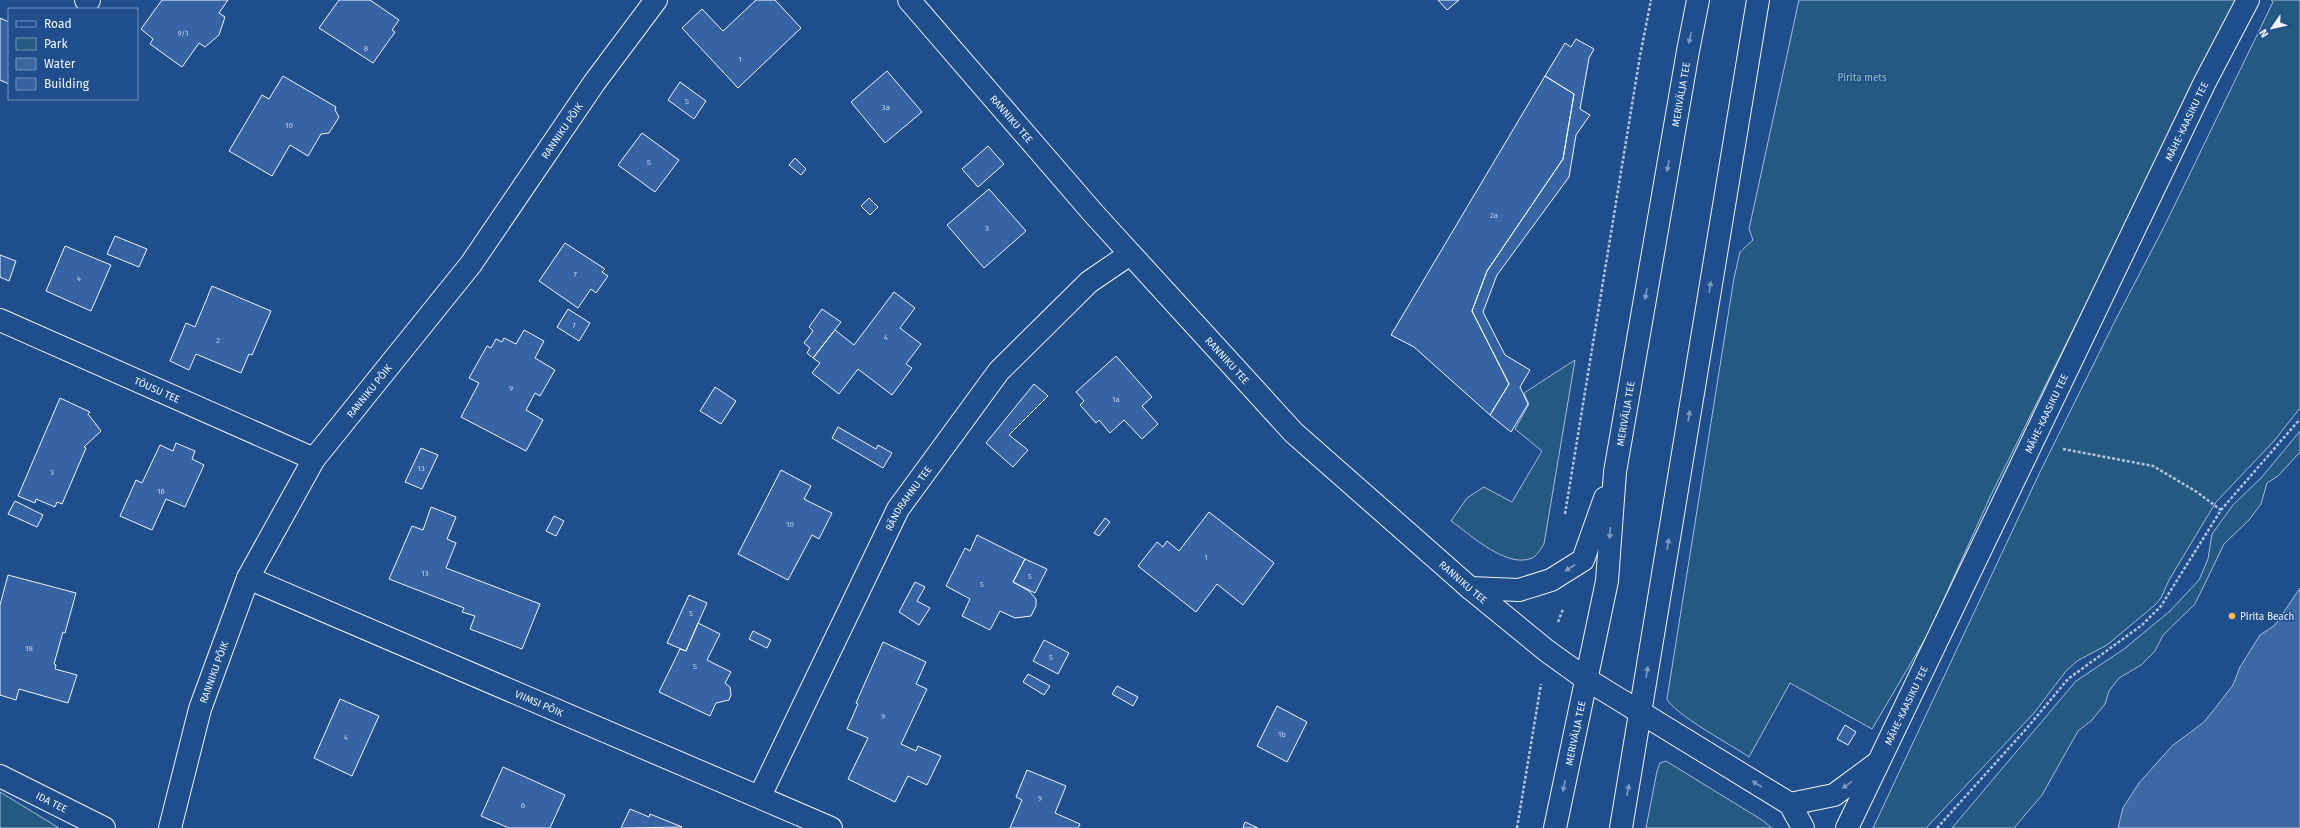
<svg xmlns="http://www.w3.org/2000/svg" width="2300" height="828" viewBox="0 0 2300 828" font-family="'Fira Sans',sans-serif">
<style>
.green{fill:#245a82;stroke:#a8bbd7}
.water{fill:#3b69a3;stroke:#a8bbd7}
.building{fill:#3563a3;stroke:#f2f6ff}
.lines{fill:none;stroke-linecap:round;stroke-linejoin:round}
.minor-casing{stroke:#f2f6ff;stroke-width:24}
.major-casing{stroke:#f2f6ff;stroke-width:24}
.path{stroke:#b3c4dc;stroke-width:2.5;stroke-dasharray:3 2;stroke-linecap:butt}
.minor{stroke:#1f4e8c;stroke-width:22}
.major{stroke:#1f4e8c;stroke-width:22}
.oneway{fill:#7e9ac0}
.poi-dot{fill:#ffb74d;stroke:#1f4e8c;stroke-width:1.5}
.labels{text-anchor:middle;stroke-width:3;stroke-linejoin:round;paint-order:stroke}
.number-label{font-size:8px;fill:#c3d1e8}
.park-label{font-size:10px;fill:#97c8a6;stroke:#1f4e8c}
.street-label{font-size:10px;fill:#f2f6ff;stroke:#1f4e8c}
.poi-label{font-size:10px;fill:#f2f6ff;stroke:#1f4e8c;text-anchor:start}
</style>
<rect width="100%" height="100%" fill="#1f4e8c"/>
<path class="green" d="M1799,0H2237L1991,495L1928,634L1872,729L1790,683L1749,757C1733,746 1674,714 1667,699L1734,278L1740,252L1753,240L1749,229Z
M2271,0H2300V408L2274,441L2216,502L2169,580L2161,598L2155,605L2107,645L2077,661L2066,671L2034,713L1926,828H1873L2039,474L2116,319L2165,225L2273,2Z
M1575,360L1544,544C1541,548 1537,556 1532,558C1507,569 1471,535 1451,521L1467,498L1484,487L1512,502L1542,451L1515,429L1529,404L1524,393Z
M2300,431V452L2278,476L2267,483L2261,504L2249,520L2224,544L2195,604L2163,635L2155,651L2141,665L2119,678L2109,691L2105,704L2092,720L2078,731L2042,795L2014,828H1952L2076,681L2124,649L2170,611L2199,580L2208,559L2212,534L2233,505L2262,477Z
M1666,761L1762,820L1772,828H1646L1657,771L1660,763Z
M0,792L59,828H0Z"/>
<path class="water" d="M2300,588V828H2118L2123,808L2139,783L2172,746L2204,722L2216,707L2233,685L2240,667L2260,635L2275,625Z"/>
<path class="building" d="M162,0H228L219,13L225,17L219,35L205,47L199,43L182,67L150,44L153,39L141,29Z
M339,0H370L399,20L392,30L395,32L373,63L319,28Z
M756,0H775L801,28L738,88L682,28L702,9L723,31Z
M1438,0H1459L1447,10Z
M0,18L9,22V84L0,80Z
M1576,39L1594,49L1589,58L1580,109L1590,115L1576,135L1569,177L1497,275L1483,312L1505,355L1530,370L1520,387L1528,404L1511,432L1490,415L1509,384L1472,311L1487,271L1563,159L1574,94L1545,76L1565,43L1571,47Z
M887,71L922,112L885,143L851,102Z
M283,76L336,107L335,110L339,117L329,133L321,134L308,156L290,145L272,176L229,151L262,95L269,99Z
M1545,76L1574,94L1563,159L1487,271L1472,311L1509,384L1490,415L1414,347L1391,335Z
M680,82L706,101L694,119L668,100Z
M642,133L679,160L655,192L618,165Z
M988,146L1004,164L978,187L962,169Z
M795,158L806,169L801,175L789,165Z
M989,189L1026,231L984,268L947,225Z
M869,198L878,207L870,215L861,206Z
M115,236L147,249L139,267L107,254Z
M565,243L605,269L602,272L608,276L596,293L591,289L578,308L539,281Z
M65,246L111,265L91,311L46,291Z
M0,255L16,261L9,281L0,277Z
M212,286L271,311L252,355L249,354L241,373L196,354L189,370L170,361L186,323L195,327Z
M894,292L915,308L900,328L921,344L906,364L912,368L892,395L858,369L839,394L812,373L820,363L813,358L835,330L854,345Z
M568,309L590,323L579,341L557,327Z
M822,309L841,322L813,358L807,353L810,348L804,343L813,331L809,327Z
M524,330L544,341L535,358L555,370L540,396L535,393L526,410L543,420L526,451L461,417L479,383L469,378L487,346L491,348L496,339L502,342L504,338L516,344Z
M1116,356L1152,397L1142,406L1158,424L1142,439L1124,420L1110,433L1099,420L1096,423L1080,405L1084,401L1076,392Z
M1034,384L1048,396L1009,435L1028,450L1013,467L986,443Z
M715,387L736,401L721,424L700,411Z
M60,398L90,412L88,414L101,431L84,447L86,448L62,504L57,502L55,507L36,499L35,503L18,496Z
M838,427L876,449L878,445L892,453L883,468L832,438Z
M176,443L195,451L192,459L204,465L185,507L166,499L152,530L120,516L136,480L142,483L160,445L173,451Z
M421,448L438,455L422,489L405,482Z
M781,470L811,486L804,499L832,513L819,539L812,535L788,580L738,554Z
M15,501L43,515L37,527L8,514Z
M431,507L456,517L447,539L456,543L446,568L540,604L522,649L470,629L475,616L462,612L464,608L389,579L412,526L423,530Z
M1209,512L1274,563L1243,605L1217,584L1196,612L1138,566L1157,542L1163,547L1167,541L1179,551Z
M554,516L564,521L556,536L546,531Z
M1105,518L1110,522L1099,536L1094,533Z
M977,535L1025,559L1013,582L1029,591L1036,599V606L1031,616L1015,618L1000,611L990,630L962,616L970,599L946,586L965,548L970,551Z
M1025,559L1047,569L1035,593L1013,582Z
M8,575L76,593L65,633L63,632L54,664L56,665L55,669L77,675L68,703L19,689L16,700L0,695V605Z
M915,582L925,587L917,601L930,608L919,625L899,612Z
M689,595L707,603L686,651L667,643Z
M698,623L720,634L707,660L731,672L725,683L730,687L731,695L729,700L716,703L710,716L659,692L680,649L686,651Z
M753,631L771,640L767,648L749,639Z
M1044,640L1069,653L1058,674L1033,661Z
M883,642L926,662L916,684L927,689L901,744L916,751L918,746L941,756L927,785L908,776L895,802L848,779L868,738L847,729L858,704L856,703Z
M1028,674L1050,686L1044,695L1023,682Z
M1117,686L1138,697L1133,706L1112,694Z
M340,699L379,716L352,776L314,758Z
M1277,706L1307,722L1287,762L1257,746Z
M1845,725L1856,732L1848,745L1837,739Z
M503,767L565,795L550,828H509L481,816Z
M1027,770L1066,786L1055,813L1080,824L1078,828H1010L1022,800L1016,797Z
M630,809L649,817L650,814L682,827L621,828Z
M1245,822L1258,828H1243Z"/>
<g class="lines">
<defs>
<g id="minor">
<path d="M86,0H89"/>
<path id="s1" d="M909,0L1094,214L1294,433L1470,588L1547,651L1586,679L1790,804L1803,828"/>
<path id="s2" d="M0,320L314,459"/>
<path id="s3" d="M248,578L831,828"/>
<path id="s4" d="M0,776L104,828"/>
<path id="s5" d="M760,796L898,509L999,371L1089,282L1130,254"/>
<path d="M1790,804L1834,795L1876,764"/>
<path id="s6" d="M170,828L200,709L248,578L314,459L471,264L594,83L656,0"/>
<path id="s7" d="M1847,828L2205,82L2248,0"/>
</g>
<g id="major">
<path d="M1470,588L1519,590L1551,580L1583,560L1605,498"/>
<path id="s8" d="M1555,828L1607,581L1615,472L1688,51L1698,0"/>
<path d="M1621,828L1758,0"/>
</g>
</defs>
<use href="#minor" class="minor-casing"/>
<use href="#major" class="major-casing"/>
<path class="path" d="M2063,449L2153,466L2197,492L2221,510
M1565,514L1640,56L1651,0
M1558,622L1563,609
M1517,828L1541,684
M1937,828L2027,728L2068,679L2142,625L2161,606L2221,510L2300,419"/>
<use href="#minor" class="minor"/>
<use href="#major" class="major"/>
</g>
<defs><path id="oneway-solid" d="M-6-.8H1V-3.2L6.5 0L1 3.2V.8H-6Z"/></defs>
<g class="oneway">
<use href="#oneway-solid" transform="translate(1690 38) rotate(102)"/>
<use href="#oneway-solid" transform="translate(1668 166) rotate(100)"/>
<use href="#oneway-solid" transform="translate(1710 287) rotate(-81)"/>
<use href="#oneway-solid" transform="translate(1646 294) rotate(100)"/>
<use href="#oneway-solid" transform="translate(1689 416) rotate(-81)"/>
<use href="#oneway-solid" transform="translate(1610 533) rotate(94)"/>
<use href="#oneway-solid" transform="translate(1668 544) rotate(-81)"/>
<use href="#oneway-solid" transform="translate(1570 568) rotate(147)"/>
<use href="#oneway-solid" transform="translate(1647 672) rotate(-81)"/>
<use href="#oneway-solid" transform="translate(1757 784) rotate(-148)"/>
<use href="#oneway-solid" transform="translate(1847 785) rotate(144)"/>
<use href="#oneway-solid" transform="translate(1564 786) rotate(102)"/>
<use href="#oneway-solid" transform="translate(1628 790) rotate(-79)"/>
</g>
<circle class="poi-dot" cx="2232" cy="616" r="4"/>
<g class="labels">
<g class="number-label">
<text x="183" y="36">9/1</text>
<text x="366" y="51">8</text>
<text x="740" y="62">1</text>
<text x="687" y="104">5</text>
<text x="886" y="110">3a</text>
<text x="289" y="128">10</text>
<text x="649" y="165">5</text>
<text x="1494" y="218">2a</text>
<text x="987" y="231">3</text>
<text x="575" y="277">7</text>
<text x="79" y="281">4</text>
<text x="574" y="328">7</text>
<text x="886" y="340">4</text>
<text x="218" y="343">2</text>
<text x="511" y="391">9</text>
<text x="1116" y="402">1a</text>
<text x="421" y="471">13</text>
<text x="52" y="475">3</text>
<text x="161" y="494">16</text>
<text x="790" y="527">10</text>
<text x="1206" y="560">1</text>
<text x="425" y="576">13</text>
<text x="1030" y="579">5</text>
<text x="982" y="587">5</text>
<text x="691" y="616">5</text>
<text x="29" y="651">18</text>
<text x="1051" y="660">5</text>
<text x="695" y="669">5</text>
<text x="883" y="719">9</text>
<text x="1282" y="737">1b</text>
<text x="346" y="740">4</text>
<text x="1040" y="801">9</text>
<text x="523" y="808">6</text>
</g>
<g class="park-label">
<text x="1862" y="81">Pirita mets</text>
</g>
<g class="street-label">
<text dy="4" stroke="none"><textPath href="#s8" startOffset="745">MERIVÄLJA TEE</textPath></text>
<text dy="4" stroke="none"><textPath href="#s1" startOffset="157">RANNIKU TEE</textPath></text>
<text dy="4" stroke="none"><textPath href="#s7" startOffset="784">MÄHE-KAASIKU TEE</textPath></text>
<text dy="4" stroke="none"><textPath href="#s6" startOffset="810">RANNIKU PÕIK</textPath></text>
<text dy="4" stroke="none"><textPath href="#s1" startOffset="481">RANNIKU TEE</textPath></text>
<text dy="4" stroke="none"><textPath href="#s2" startOffset="172">TÕUSU TEE</textPath></text>
<text dy="4" stroke="none"><textPath href="#s6" startOffset="486">RANNIKU PÕIK</textPath></text>
<text dy="4" stroke="none"><textPath href="#s7" startOffset="460">MÄHE-KAASIKU TEE</textPath></text>
<text dy="4" stroke="none"><textPath href="#s8" startOffset="421">MERIVÄLJA TEE</textPath></text>
<text dy="4" stroke="none"><textPath href="#s5" startOffset="333">RÄNDRAHNU TEE</textPath></text>
<text dy="4" stroke="none"><textPath href="#s1" startOffset="805">RANNIKU TEE</textPath></text>
<text dy="4" stroke="none"><textPath href="#s6" startOffset="162">RANNIKU PÕIK</textPath></text>
<text dy="4" stroke="none"><textPath href="#s3" startOffset="317">VIIMSI PÕIK</textPath></text>
<text dy="4" stroke="none"><textPath href="#s7" startOffset="136">MÄHE-KAASIKU TEE</textPath></text>
<text dy="4" stroke="none"><textPath href="#s8" startOffset="97">MERIVÄLJA TEE</textPath></text>
<text dy="4" stroke="none"><textPath href="#s4" startOffset="58">IDA TEE</textPath></text>
</g>
<g class="poi-label">
<text x="2240" y="620">Pirita Beach</text>
</g>
</g>
<rect x="8" y="8" width="130" height="92" fill="#1f4e8c" stroke="#7391ba"/>
<rect x="16" y="21" width="20" height="6" fill="#1f4e8c" stroke="#7391ba"/>
<text x="44" y="28" font-size="12" fill="#f2f6ff">Road</text>
<rect x="16" y="38" width="20" height="12" fill="#245a82" stroke="#7391ba"/>
<text x="44" y="48" font-size="12" fill="#f2f6ff">Park</text>
<rect x="16" y="58" width="20" height="12" fill="#3b69a3" stroke="#7391ba"/>
<text x="44" y="68" font-size="12" fill="#f2f6ff">Water</text>
<rect x="16" y="78" width="20" height="12" fill="#3563a3" stroke="#7391ba"/>
<text x="44" y="88" font-size="12" fill="#f2f6ff">Building</text>
<g transform="translate(2272 28) rotate(236)" stroke="#1f4e8c" stroke-width="3" paint-order="stroke">
<path d="M0-3L7 15L0 10L-7 15Z" fill="#f2f6ff"/>
<text y="-6" font-size="11" font-weight="bold" text-anchor="middle" fill="#f2f6ff">N</text>
</g>
</svg>
